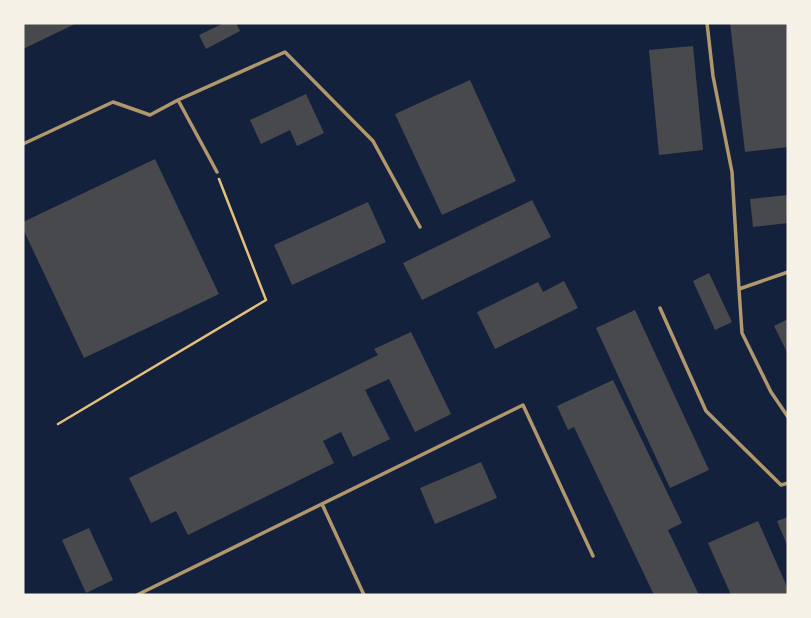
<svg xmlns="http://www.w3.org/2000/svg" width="811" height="618" viewBox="0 0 811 618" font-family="'Roboto Condensed',sans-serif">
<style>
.building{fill:#48494c}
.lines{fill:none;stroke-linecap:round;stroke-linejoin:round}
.path{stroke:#e5c07b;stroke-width:2.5}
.service{stroke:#b1986c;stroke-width:3.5}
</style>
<rect width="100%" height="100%" fill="#14213d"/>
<path class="building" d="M23,23H77L23,49Z
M224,23H236L240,31L206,49L199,35Z
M730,23H788V147L745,152Z
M693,46L703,150L659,155L649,50Z
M470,80L516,181L442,215L395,114Z
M306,94L324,133L297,146L290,130L261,144L250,120Z
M155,159L219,294L84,358L23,229V222Z
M788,195V223L753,227L750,199Z
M532,200L551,237L422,300L403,263Z
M368,202L386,242L292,285L274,245Z
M709,273L732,322L715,330L693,281Z
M564,281L578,308L495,349L477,312L538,282L543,292Z
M635,310L709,470L670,488L596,328Z
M788,319V354L774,326Z
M411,332L451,414L415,432L389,379L365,390L390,439L353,457L341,432L323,441L334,463L188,535L176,511L151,523L129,478L378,355L374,349Z
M613,380L682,523L668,530L699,595H654L574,427L568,430L557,406Z
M481,462L497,498L435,524L420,488Z
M788,517V547L777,521Z
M758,521L788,589V595H731L708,543Z
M89,528L113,580L86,593L62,540Z"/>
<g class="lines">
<path class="path" d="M58,424L266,300L219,179"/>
<path class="service" d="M707,23L713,76L732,172L739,289L788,272
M178,100L285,52L373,141L420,227
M23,144L113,102L150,115L178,100L217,172
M739,289L742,333L771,392L788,417
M660,308L706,411L781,485L788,483
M322,504L364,595
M137,595L523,405L593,556"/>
</g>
<rect width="811" height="618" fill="none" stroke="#f6f1e7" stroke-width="49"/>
</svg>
